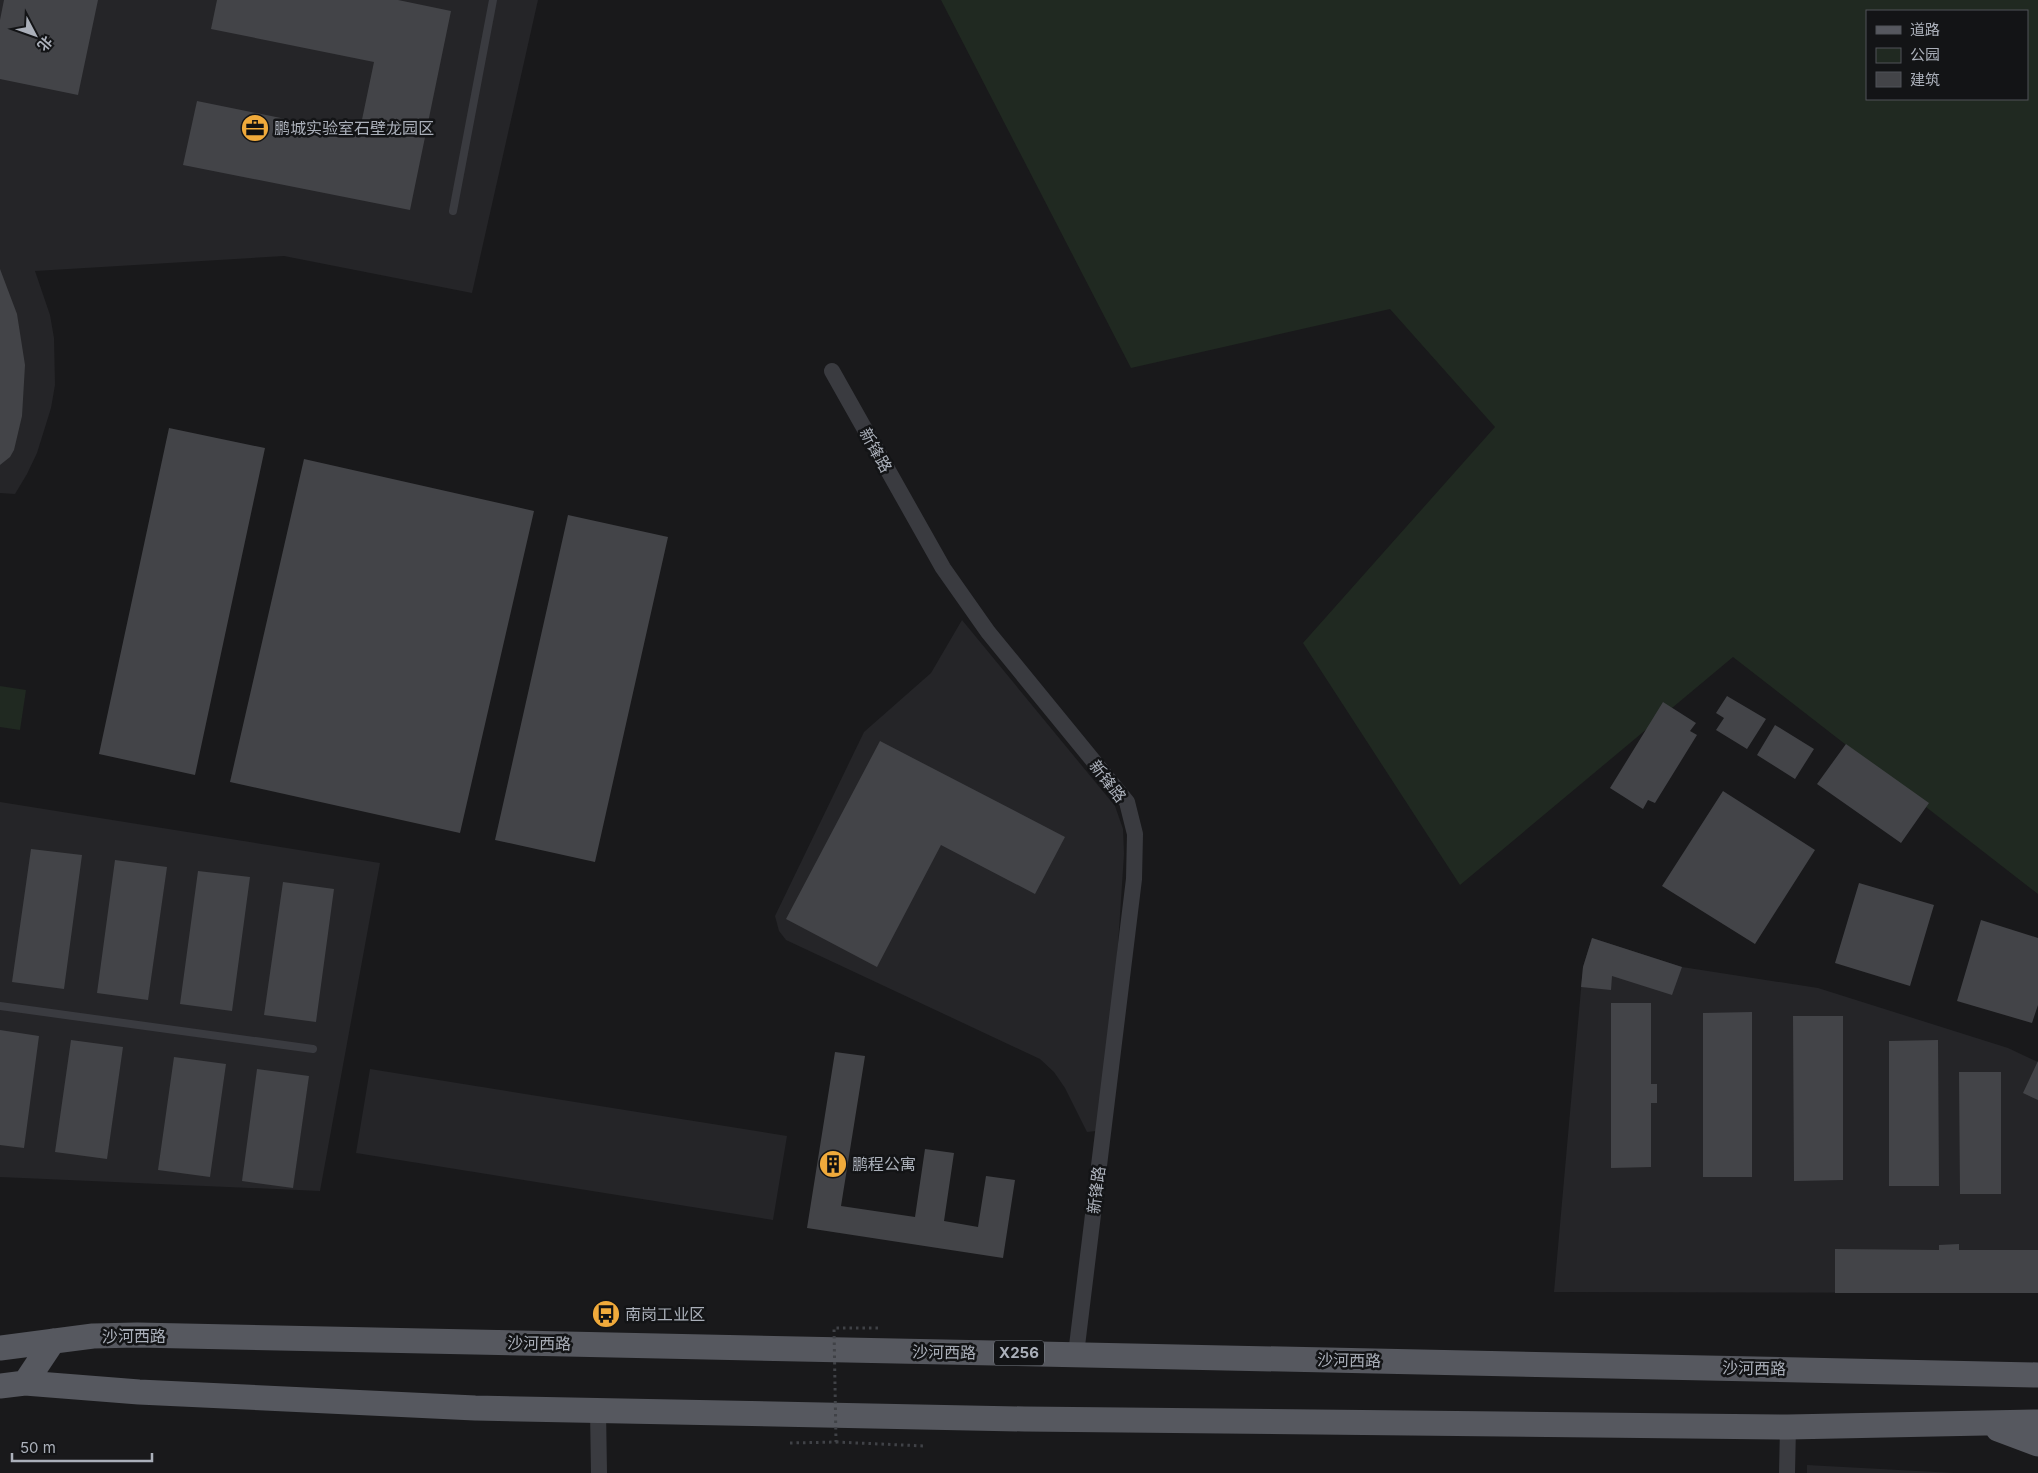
<svg xmlns="http://www.w3.org/2000/svg" width="2038" height="1473" viewBox="0 0 2038 1473" font-family="Inter,'Noto Sans SC',sans-serif">
<style>
.built{fill:#252528}
.green{fill:#202921;fill-rule:evenodd}
.building{fill:#434448}
.lines{fill:none;stroke-linecap:round;stroke-linejoin:round}
.path{stroke:#404247;stroke-width:3;stroke-dasharray:2.5 4;stroke-linecap:butt}
.service{stroke:#3a3b40;stroke-width:8}
.minor{stroke:#3a3b40;stroke-width:16}
.primary{stroke:#56585f;stroke-width:25}
.path-bridge{stroke:#404247;stroke-width:3;stroke-dasharray:2.5 4;stroke-linecap:butt}
.labels{text-anchor:middle;stroke-width:5;stroke-linejoin:round;paint-order:stroke}
.shield{fill:#131416;stroke:#7d8189;stroke-width:1}
.shield-label{font-size:15px;font-weight:bold;fill:#abb0ba}
.poi-label{font-size:16px;fill:#abb0ba;stroke:#131416;text-anchor:start}
.street-label{font-size:16px;fill:#abb0ba;stroke:#131416}
</style>
<rect width="100%" height="100%" fill="#19191b"/>
<path class="built" d="M0,0H538L472,293L284,256L35,271L50,315L54,338L55,385L51,408L37,453L27,474L15,494L0,493Z
M962,620L1115,806L1123,829L1124,854L1117,960L1096,1131L1087,1132L1065,1088L1054,1072L1040,1059L786,940L779,931L775,916L864,732L931,673Z
M0,802L380,863L320,1191L0,1177Z
M1592,938L1682,967L1818,988L2008,1048L2038,1062V1293L1554,1292L1583,967Z
M370,1069L787,1136L773,1220L356,1153Z
M1807,1465L1954,1473H1807Z"/>
<path class="green" d="M941,0H2038V894L1733,657L1460,885L1303,643L1495,427L1390,309L1131,368ZM1867,11H2027V99H1867Z
M0,686L26,690L20,730L0,727Z"/>
<path class="building" d="M4,0H98L78,95L0,79V20Z
M217,0H398L451,11L410,210L183,165L197,101L359,134L374,62L211,29Z
M0,269L17,314L25,365L22,416L14,450L10,457L0,465Z
M169,428L265,448L195,775L99,754Z
M304,459L534,511L460,833L230,782Z
M568,515L668,537L595,862L495,840Z
M1727,696L1766,719L1747,749L1716,730L1724,718L1716,713Z
M1663,702L1696,723L1690,731L1697,735L1655,803L1648,800L1643,809L1610,788Z
M1775,725L1814,749L1795,779L1757,755Z
M880,741L1065,837L1035,894L941,845L877,967L786,919Z
M1846,744L1929,803L1901,843L1817,784Z
M1723,791L1815,850L1755,944L1662,886Z
M31,849L82,855L64,989L12,982Z
M115,860L167,867L148,1000L97,993Z
M198,871L250,877L232,1011L180,1004Z
M283,882L334,889L316,1022L264,1015Z
M1859,883L1934,905L1910,986L1835,963Z
M1981,920L2038,938V1005L2032,1023L1957,1001Z
M1592,938L1682,967L1672,995L1612,976L1611,990L1581,987L1583,967Z
M1611,1003H1651V1084H1657V1103H1651V1167L1611,1168Z
M1752,1012V1177H1703V1013Z
M1793,1016H1843V1180L1794,1181Z
M0,1030L39,1036L24,1148L0,1145Z
M71,1040L123,1047L107,1159L55,1152Z
M1938,1040L1939,1186H1889V1041Z
M835,1052L865,1056L841,1206L915,1217L925,1149L954,1153L944,1221L978,1227L986,1176L1015,1180L1003,1258L807,1228Z
M174,1057L226,1064L210,1177L158,1170Z
M2038,1061V1100L2023,1093Z
M257,1069L309,1076L293,1188L242,1181Z
M1959,1072H2001V1194H1960Z
M1959,1244V1250H2038V1293H1835V1249L1939,1250V1245Z"/>
<g class="lines">
<path class="path" d="M836,1442L924,1446"/>
<path class="service" d="M453,211L493,0
M0,1006L313,1049"/>
<path class="minor" d="M832,371L943,568L988,632L1127,802L1135,834L1134,879L1076,1354
M598,1410L599,1473
M1787,1473L1788,1427"/>
<path class="primary" d="M0,1348L93,1336L137,1335L2038,1375
M25,1383L53,1341
M0,1386L25,1383L139,1392L475,1408L1024,1419L1788,1427L2038,1422
M1998,1429L2038,1444"/>
<path class="path-bridge" d="M790,1443L836,1442L834,1328H880"/>
</g>
<defs>
<symbol id="office-disc" viewBox="-11 -11 22 22"><circle r="9.5" fill="#f0aa3b" stroke="#131416"/><path d="M-6-3h4V-5.5h4V-3h4V5H-6ZM-1-4.5V-3h2v-1.5ZM-6 0V1H6V0Z" fill="#111"/></symbol>
<symbol id="building-disc" viewBox="-11 -11 22 22"><circle r="9.5" fill="#f0aa3b" stroke="#131416"/><path d="M-4-6H4V6H1V3H-1V6H-4ZM-2.5-4.3h1.7v1.8h-1.7ZM.8-4.3h1.7v1.8H.8ZM-2.5-1h1.7V.8h-1.7ZM.8-1h1.7V.8H.8Z" fill="#111"/></symbol>
<symbol id="bus-disc" viewBox="-11 -11 22 22"><circle r="9.5" fill="#f0aa3b" stroke="#131416"/><path d="M-5-6H5V4H4V6H2V4H-2V6H-4V4H-5ZM-3.5-4V0h7V-4ZM-3.5 1.2v1.5H-2V1.2ZM2 1.2v1.5H3.5V1.2Z" fill="#111"/></symbol>
</defs>
<g fill-rule="evenodd">
<use href="#office-disc" x="239" y="112" width="32" height="32"/>
<use href="#building-disc" x="817" y="1148" width="32" height="32"/>
<use href="#bus-disc" x="590" y="1298" width="32" height="32"/>
</g>
<g class="labels">
<rect class="shield" x="994" y="1340.5" width="50" height="25" rx="4"/>
<g class="shield-label">
<text x="1019" y="1358">X256</text>
</g>
<g class="poi-label">
<text x="274" y="134">鹏城实验室石壁龙园区</text>
<text x="852" y="1170">鹏程公寓</text>
<text x="625" y="1320">南岗工业区</text>
</g>
<g class="street-label">
<text transform="translate(876 450) rotate(61)" y="6">新锋路</text>
<text transform="translate(1108 781) rotate(52)" y="6">新锋路</text>
<text transform="translate(1096 1190) rotate(-83)" y="6">新锋路</text>
<text x="134" y="1342">沙河西路</text>
<text transform="translate(539 1343) rotate(1)" y="6">沙河西路</text>
<text transform="translate(944 1352) rotate(1)" y="6">沙河西路</text>
<text transform="translate(1349 1360) rotate(1)" y="6">沙河西路</text>
<text transform="translate(1754 1368) rotate(1)" y="6">沙河西路</text>
</g>
</g>
<rect x="1866" y="10" width="162" height="90" fill="#131416" stroke="#505258"/>
<rect x="1876" y="26" width="25" height="8" fill="#56585f" stroke="#505258"/>
<text x="1910" y="35" font-size="15" fill="#abb0ba">道路</text>
<rect x="1876" y="48" width="25" height="15" fill="#202921" stroke="#505258"/>
<text x="1910" y="60" font-size="15" fill="#abb0ba">公园</text>
<rect x="1876" y="72" width="25" height="15" fill="#434448" stroke="#505258"/>
<text x="1910" y="85" font-size="15" fill="#abb0ba">建筑</text>
<g transform="translate(35 35) rotate(131)" stroke="#131416" stroke-width="4" paint-order="stroke">
<path d="M0-4L9 19L0 12L-9 19Z" fill="#abb0ba"/>
<text y="-8" font-size="14" font-weight="bold" text-anchor="middle" fill="#abb0ba">北</text>
</g>
<path d="M12 1453v8h140v-8" fill="none" stroke="#abb0ba" stroke-width="2.5"/>
<text x="20" y="1453" font-size="15" fill="#abb0ba" stroke="#131416" stroke-width="4" paint-order="stroke">50 m</text>
</svg>
